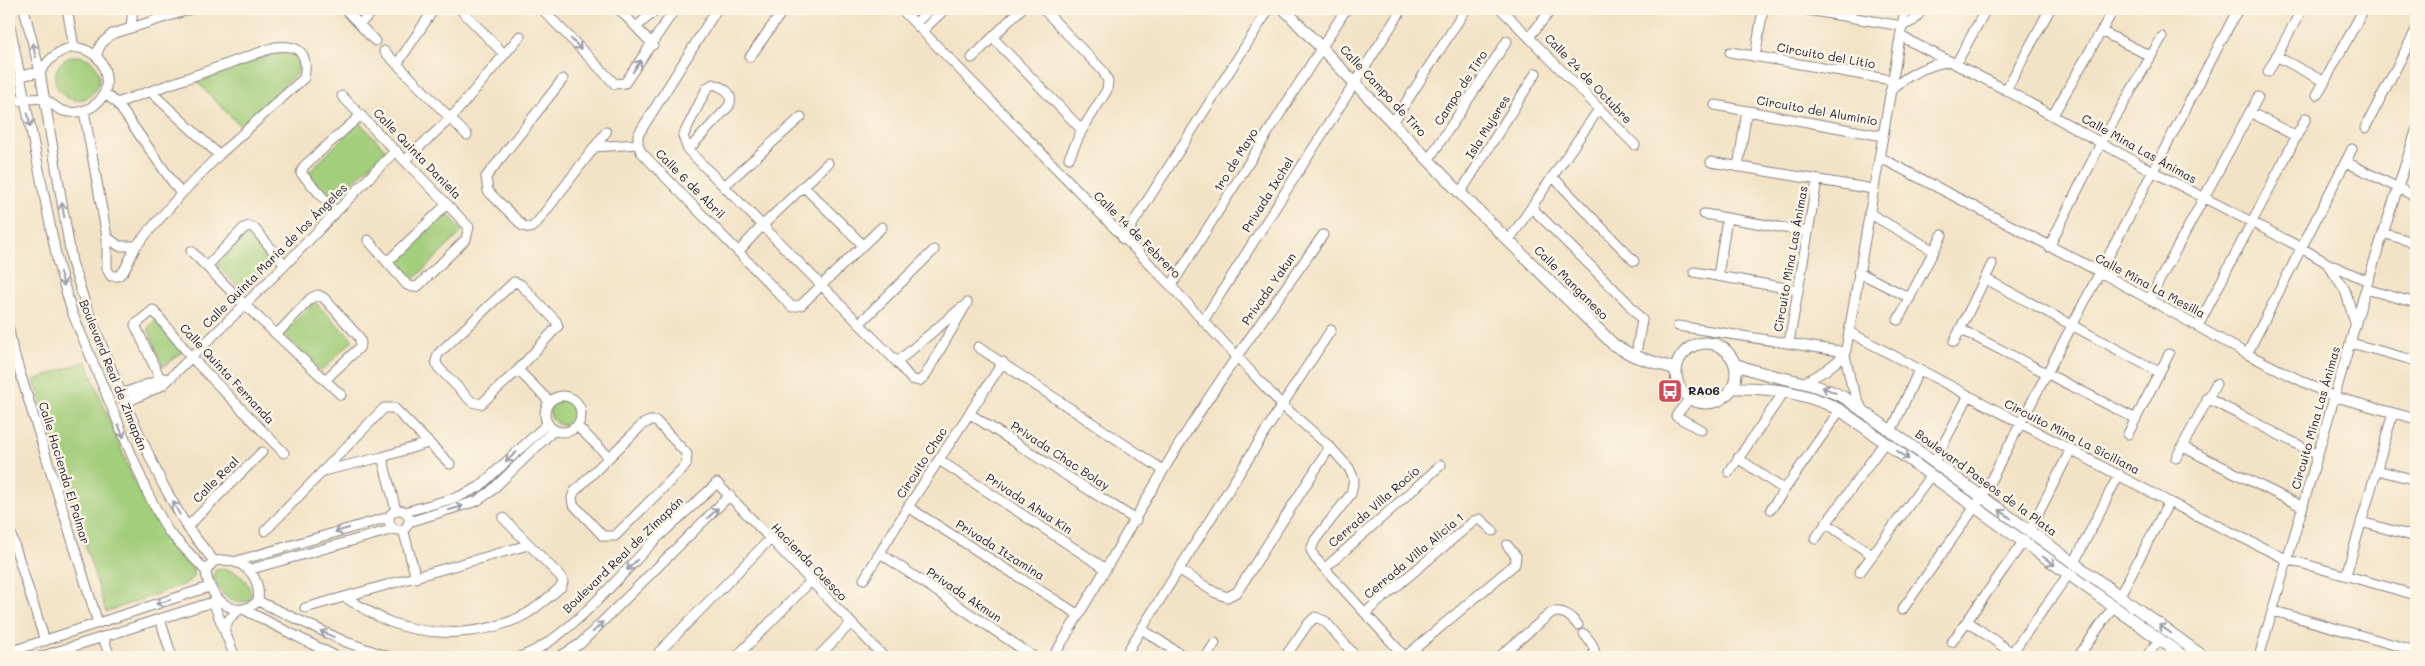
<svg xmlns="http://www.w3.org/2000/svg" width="2425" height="666" viewBox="0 0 2425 666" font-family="Mali,sans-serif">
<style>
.green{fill:#a3ce7b;stroke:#62785b}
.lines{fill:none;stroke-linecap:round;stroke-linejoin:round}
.minor-casing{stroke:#8a8280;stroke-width:11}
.tertiary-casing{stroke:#8a8280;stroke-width:13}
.minor{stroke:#fff;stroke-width:9}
.tertiary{stroke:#fff;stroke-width:11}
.oneway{stroke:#9c9ca7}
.labels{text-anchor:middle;stroke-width:5;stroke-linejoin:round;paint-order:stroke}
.street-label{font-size:12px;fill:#22223b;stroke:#fcf5e5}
.poi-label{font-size:12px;font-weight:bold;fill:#22223b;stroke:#fcf5e5;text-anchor:start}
</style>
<rect width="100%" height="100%" fill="#fcf5e5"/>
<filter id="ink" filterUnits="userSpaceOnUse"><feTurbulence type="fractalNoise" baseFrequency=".02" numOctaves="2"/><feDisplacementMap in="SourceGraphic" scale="10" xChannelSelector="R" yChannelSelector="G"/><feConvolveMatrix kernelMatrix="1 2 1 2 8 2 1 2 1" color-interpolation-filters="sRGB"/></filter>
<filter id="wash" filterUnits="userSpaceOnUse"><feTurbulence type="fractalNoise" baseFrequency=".0096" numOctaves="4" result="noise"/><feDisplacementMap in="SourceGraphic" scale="20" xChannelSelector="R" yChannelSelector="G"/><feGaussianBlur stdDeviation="1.12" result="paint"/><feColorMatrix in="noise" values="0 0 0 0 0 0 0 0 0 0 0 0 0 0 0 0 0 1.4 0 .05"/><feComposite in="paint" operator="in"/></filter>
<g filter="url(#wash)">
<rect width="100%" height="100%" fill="#f3e3c6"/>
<path class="green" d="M286,50L297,59L299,71L241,127L197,82Z
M55 78a22 22 0 1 1 44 0a22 22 0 1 1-44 0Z
M359,122L386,150L333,201L307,174Z
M446,212L463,231L413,280L396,262Z
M249,232L276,260L244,293L217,265Z
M315,302L353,340L321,372L283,333Z
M156,320L183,351L163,367L148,328Z
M86,361L132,476L158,526L193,568L194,576L185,584L106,612L34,380Z
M550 412a13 13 0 1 1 26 0a13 13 0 1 1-26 0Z
M224,569C238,572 250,580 251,596L248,601C231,606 216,591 213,575L216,570Z"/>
</g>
<g filter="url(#ink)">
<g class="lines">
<defs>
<path id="minor" d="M24,9L40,72L72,262L85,303L125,403L162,483L187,527L214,561
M67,9L74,47
M345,9L375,41
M460,9L504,54
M542,9L615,84L625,83L675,9
M619,9L653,45
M717,9L638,135V144L641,152L792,307L801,305L882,227
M901,9L1171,286L1282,405L1330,447L1349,468L1354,479L1351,494L1315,540L1311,550L1315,558L1405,657
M1043,9L1103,71L1108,81L1107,90L1082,130L1069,158
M1501,9L1635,145
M1802,9L1902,26L1913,21L1923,9
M9,21L58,264L72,312L148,494L168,531L206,571
M916,23L930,9
M359,24L376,9
M131,27L133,9
M636,27L657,9
M923,30L945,9
M2101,31L2150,56
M1900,36L2006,90L2152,171L2300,247L2327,263L2368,281
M1529,37L1552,9
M993,38L1082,130
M384,51L467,135
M1730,52L1892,80
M96,56L101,44L112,34L191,9
M2276,56L2325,82
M750,57L784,9
M1755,57L1763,9
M972,58L1021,9
M397,64L434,9
M1956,64L1986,9
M2268,72L2302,9
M563,79L486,177L488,191L523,226L530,228L536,224L606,132
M2006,90L2050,9
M1890,91C1908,74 1925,66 1950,61
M151,92L219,155
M104,93L117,103L181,194
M2317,95L2364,9
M342,96L469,227L466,239L418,286L413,287L407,285L368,240
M9,102C19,101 33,97 43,99C50,101 56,109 63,111C85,117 110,101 106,77C105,68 101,59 93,54C71,39 53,53 40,72L20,76
M1715,105L1883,136
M84,111L107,237L119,246H136L181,194L219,155L304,78C309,53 299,44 275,47L117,103
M2250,112L2297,137
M2053,115L2110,16
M1394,121L1466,9
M2365,128L2416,30
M594,147L638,144
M688,150L729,106C734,93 725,88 713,84L707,88L683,136L688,150L897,362L911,379L919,381L925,376L967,303
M1879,157L2100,272L2247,354L2332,396L2416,419
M1429,159L1507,41
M405,160L451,118L520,36
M1711,162L1873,189
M2346,162L2416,197
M1738,167L1747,111
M1553,177L1634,261
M724,186L801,117
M803,186L863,245
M1460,193L1536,73
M1532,208L1627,302L1642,320L1637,348
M336,212L301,173L304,166L361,115
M1869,213L1934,251
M1704,214L1808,232
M2383,233L2416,243
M107,237V269L111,276H118L124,271L136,246
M1123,239L1269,9
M1509,240L1599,109
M2049,247L2101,143L2162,37
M191,251L244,304L341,395
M739,251L762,226L828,163
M387,262L447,204
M2328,265L2345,290L2355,323
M207,266L244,228L249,226L254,228L285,265
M1694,272L1798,290
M1858,272L1910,298
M1718,276L1727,218
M1986,279L2159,372
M514,282L520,284L556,321L558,326L518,370L481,404L472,402L438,367L436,361L438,354Z
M1171,286L1346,9
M2366,289L2416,303
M2149,300L2258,97
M1898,320L1942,235
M1203,321L1402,9
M859,324L934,250
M1678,326L1845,352
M2198,326L2306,118
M9,329L12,347L98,623
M1960,329L2136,419
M1849,332L2169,502L2286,559L2416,595
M277,334L311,298L318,295L324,298L359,337L361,343L359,348L325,380
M1954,342L1992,264
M1789,343L1817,180
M2351,343L2416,361
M978,347L1163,470
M2247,354L2352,149
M897,362L961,308
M518,370L549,401
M1805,382L1826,370L1845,355
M163,385L135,325L153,310L192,358L284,453
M121,394L165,378
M545 414a18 18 0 1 1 36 0a18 18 0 1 1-36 0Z
M2207,398L2318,455
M1689,399L1676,416L1701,430
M125,403L163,385L285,265L396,150
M1862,410L1851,383L1845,355L1905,9
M970,414L1136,520
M650,421H656L687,454L686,465L615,536H603L573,504L572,498L574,492L643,424Z
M577,426L609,457
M1891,432L1919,370
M2128,434L2169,354
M2183,447L2303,507
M382,457L396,510
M1738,458L1783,489
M2176,458L2216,384
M939,460L1106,569
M1934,462L1968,397
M2377,470L2416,480
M323,471L382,457L428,443
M1729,472L1784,392
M908,507L1079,615
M1771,509L1840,410
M389 520a10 10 0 1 1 20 0a10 10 0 1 1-20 0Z
M405,512L458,497L479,487L547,424
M409,522L477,501L490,492L554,430
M2361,522L2416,537
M1826,523L1872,555
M187,527L262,452
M9,528L45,641
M403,529L416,578
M265,531L384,408H394L450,464
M2029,532L2071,449
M1815,539L1885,442
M880,553L1034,657
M225,560C247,562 261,578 258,601C235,623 208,597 206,571L214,561Z
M237,561L389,517
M2074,563L2119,474
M1325,568L1441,465
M248,570L394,529
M1180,570L1214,592L1227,597L1237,592L1330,447
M1860,572L1931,475
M2346,575L2393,413
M864,579L908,507L1003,362
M2119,597L2169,502
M346,598C360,606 375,616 390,622C432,638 488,636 528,613C539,606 550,596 561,587L563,582L561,577L503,518
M258,601L346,642L389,657
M213,602L235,657
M305,608L528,545
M245,610L337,657
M1902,610L1982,497L2238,9
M2274,611L2416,651
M1365,613L1474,521L1480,519L1493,531
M160,619L172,657
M1967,621L2012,653
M224,630L229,619L239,610
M1143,630L1185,657
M1584,634C1590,641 1597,648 1593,657
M103,637L110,657
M1952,642L2023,542
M9,652L209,587
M659,652L770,539
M40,657L219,600
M519,657C562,645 620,576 652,543C673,523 696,503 717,483L884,657
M559,657L580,644L730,495
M736,657L811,581
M818,657L851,623
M1053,657C1091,596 1126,533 1163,471C1211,389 1268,313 1323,235
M1124,657L1282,405L1331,330
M1206,657L1215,643
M1285,657L1307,625L1315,617L1325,621L1356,657
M1405,657L1515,564L1516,556L1507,545
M1499,657L1551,613C1563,609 1570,616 1578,625
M2009,657L2068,575
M2078,657L2113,607
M2146,657L2159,640
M2259,657L2368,281L2416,131"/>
<path id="tertiary" d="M1284,9L1460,193L1614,345L1634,356L1676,369
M1676 373a30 30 0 1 1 60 0a30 30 0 1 1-60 0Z
M1735,364C1773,380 1809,379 1845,398L2204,657
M1733,388C1769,387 1808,393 1840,410L2184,657"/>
</defs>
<use href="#minor" class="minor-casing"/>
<use href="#tertiary" class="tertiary-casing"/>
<use href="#minor" class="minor"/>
<use href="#tertiary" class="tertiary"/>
</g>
<defs><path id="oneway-shaft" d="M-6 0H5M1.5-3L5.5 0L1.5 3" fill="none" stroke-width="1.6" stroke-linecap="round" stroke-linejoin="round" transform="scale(1.25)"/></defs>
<g class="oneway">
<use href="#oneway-shaft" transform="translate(576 44) rotate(46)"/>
<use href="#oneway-shaft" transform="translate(34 50) rotate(-104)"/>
<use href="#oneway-shaft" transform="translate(637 66) rotate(-55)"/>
<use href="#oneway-shaft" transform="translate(29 120) rotate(79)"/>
<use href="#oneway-shaft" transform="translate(63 210) rotate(-100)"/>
<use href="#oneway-shaft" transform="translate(62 279) rotate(73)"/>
<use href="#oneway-shaft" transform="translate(1829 390) rotate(-156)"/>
<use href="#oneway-shaft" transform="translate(121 431) rotate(67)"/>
<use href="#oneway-shaft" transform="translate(1903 455) rotate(36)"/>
<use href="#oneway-shaft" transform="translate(511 457) rotate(138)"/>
<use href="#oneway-shaft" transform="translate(176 508) rotate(-119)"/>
<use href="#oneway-shaft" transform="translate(456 508) rotate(-17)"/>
<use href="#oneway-shaft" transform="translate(713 513) rotate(-45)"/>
<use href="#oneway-shaft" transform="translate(2005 514) rotate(-144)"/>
<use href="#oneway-shaft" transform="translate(342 530) rotate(164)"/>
<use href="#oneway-shaft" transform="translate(2049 561) rotate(36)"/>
<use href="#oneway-shaft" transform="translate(632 565) rotate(134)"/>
<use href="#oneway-shaft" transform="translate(163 602) rotate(162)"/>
<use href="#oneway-shaft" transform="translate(598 627) rotate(-44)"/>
<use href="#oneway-shaft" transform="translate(2165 629) rotate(-145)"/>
<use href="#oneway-shaft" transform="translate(327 634) rotate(-156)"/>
</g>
</g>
<defs>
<symbol id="bus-square" viewBox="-11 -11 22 22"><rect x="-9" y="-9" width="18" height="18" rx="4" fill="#d1495b" stroke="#fcf5e5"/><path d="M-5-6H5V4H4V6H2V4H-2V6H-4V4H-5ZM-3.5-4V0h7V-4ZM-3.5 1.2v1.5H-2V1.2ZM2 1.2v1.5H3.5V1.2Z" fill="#fff"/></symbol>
</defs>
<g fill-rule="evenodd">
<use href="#bus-square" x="1656" y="377" width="28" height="28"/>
</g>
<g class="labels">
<g class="street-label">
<text transform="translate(1826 56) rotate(10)" y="4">Circuito del Litio</text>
<text transform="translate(1588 79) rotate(46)" y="4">Calle 24 de Octubre</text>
<text transform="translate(1461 88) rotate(-57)" y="4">Campo de Tiro</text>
<text transform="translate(1383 91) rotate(47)" y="4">Calle Campo de Tiro</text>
<text transform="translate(1817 111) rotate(10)" y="4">Circuito del Aluminio</text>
<text transform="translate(1488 127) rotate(-58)" y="4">Isla Mujeres</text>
<text transform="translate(2139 149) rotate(29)" y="4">Calle Mina Las Ánimas</text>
<text transform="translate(417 154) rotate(46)" y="4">Calle Quinta Daniela</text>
<text transform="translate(1236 160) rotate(-58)" y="4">1ro de Mayo</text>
<text transform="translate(690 184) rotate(45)" y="4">Calle 6 de Abril</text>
<text transform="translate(1268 195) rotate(-58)" y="4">Privada Ixchel</text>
<text transform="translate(1137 235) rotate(45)" y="4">Calle 14 de Febrero</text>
<text transform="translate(275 256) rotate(-45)" y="4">Calle Quinta María de los Ángeles</text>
<text transform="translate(1791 259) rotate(-80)" y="4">Circuito Mina Las Ánimas</text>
<text transform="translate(1571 283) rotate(45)" y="4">Calle Manganeso</text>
<text transform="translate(2150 286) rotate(28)" y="4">Calle Mina La Mesilla</text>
<text transform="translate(1269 289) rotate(-55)" y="4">Privada Yakun</text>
<text transform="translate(227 374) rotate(47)" y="4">Calle Quinta Fernanda</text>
<text transform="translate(113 375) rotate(68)" y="4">Boulevard Real de Zimapán</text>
<text transform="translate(2316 418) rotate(-74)" y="4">Circuito Mina Las Ánimas</text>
<text transform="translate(2072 437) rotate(27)" y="4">Circuito Mina La Siciliana</text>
<text transform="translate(1060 456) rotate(33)" y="4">Privada Chac Bolay</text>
<text transform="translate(922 463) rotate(-57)" y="4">Circuito Chac</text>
<text transform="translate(64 473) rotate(73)" y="4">Calle Hacienda El Palmar</text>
<text transform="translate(216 480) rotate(-45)" y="4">Calle Real</text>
<text transform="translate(1986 483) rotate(36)" y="4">Boulevard Paseos de la Plata</text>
<text transform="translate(1029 504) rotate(33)" y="4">Privada Ahua Kin</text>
<text transform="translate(1374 507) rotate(-41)" y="4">Cerrada Villa Rocío</text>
<text transform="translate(1000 550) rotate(32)" y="4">Privada Itzamina</text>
<text transform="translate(623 555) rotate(-44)" y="4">Boulevard Real de Zimapán</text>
<text transform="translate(1414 556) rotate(-40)" y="4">Cerrada Villa Alicia 1</text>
<text transform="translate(809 562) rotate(46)" y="4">Hacienda Cuesco</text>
<text transform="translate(964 595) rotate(34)" y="4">Privada Akmun</text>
</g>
<g class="poi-label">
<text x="1688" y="395">RA06</text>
</g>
</g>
<rect width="2425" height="666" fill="none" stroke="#fcf5e5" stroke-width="30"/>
</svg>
